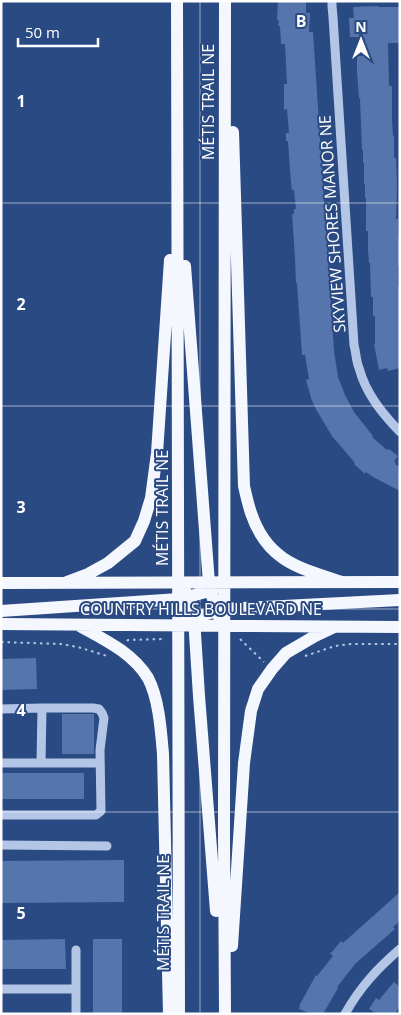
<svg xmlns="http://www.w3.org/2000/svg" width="401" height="1015" viewBox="0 0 401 1015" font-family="'Open Sans',sans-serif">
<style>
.building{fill:#5675ac}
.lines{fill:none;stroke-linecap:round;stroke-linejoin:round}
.path{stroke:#b3c6e6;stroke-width:2;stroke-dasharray:2.5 4;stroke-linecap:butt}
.minor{stroke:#b3c6e6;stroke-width:9}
.major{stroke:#f4f7fe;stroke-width:12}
.grid{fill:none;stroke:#fff;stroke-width:1;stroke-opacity:0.55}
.labels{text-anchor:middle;stroke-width:4;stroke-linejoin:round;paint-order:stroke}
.street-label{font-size:16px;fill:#fff;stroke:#2a4a83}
.grid-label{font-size:16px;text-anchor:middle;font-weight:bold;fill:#fff;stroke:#2a4a83;stroke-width:4;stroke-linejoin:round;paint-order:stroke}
</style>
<rect width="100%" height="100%" fill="#2a4a83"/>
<path class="building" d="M278,1H306V13H310L309,32H313L334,351L338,377L345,395L354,412L373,436L372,437L387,450L389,449L398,456L394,461L396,462L395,464L400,467V491L373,477L366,472L365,474L354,464L355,463L332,436L317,411L312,401L306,380L309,379L305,355H302L297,283H296L295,258L292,214H294V209H296L294,190H292L291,183L288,141H286V133H289L287,109L284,110V84H287L285,44H281L280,26H278L279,20H277Z
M378,6V7H400V43H388L389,86H392V119L393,136H394V158H396L397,186L396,219H398V235H400V266H398V286H400V368L388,371L387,368L379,370L374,344H375V316H373V297H371L370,263H369L368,250V231H366V198H365V184H364V163H363V150H362L360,98H359L357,72V56H365V38L358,39V37H350L349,18H354L353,7Z
M36,658L37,689L1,690V659Z
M62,714H94V754H62Z
M1,773H84V799H1Z
M124,860V902L1,903V861Z
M400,892V921L393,927L395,929L356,963L337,987L338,988L323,1014H312L299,1009L300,1007L299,1006L316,975L317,976L333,956L330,953L332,952L341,941L343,943Z
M65,939L66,969H1V940Z
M93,939H122V1014H93Z
M394,982L400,987V1006L395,1014H377L369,1009L376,998L379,1000Z"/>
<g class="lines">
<path class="path" d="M240,639L264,662
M127,641L128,640L164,639
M1,642L61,644L78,647L107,656
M305,656L335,646L351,644H400"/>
<path class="minor" d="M332,1V6L333,17L354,345C356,352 356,361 359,368C366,394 382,413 400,432
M1,709L42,708L41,763
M1,763H100
M1,815H96L101,811L100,750L104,718L102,713L99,709L93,708H42
M1,845L107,846
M1,989H76V1014
M76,989V950
M345,1014C360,987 377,969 400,949"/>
<path class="major" d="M177,1L179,1014
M233,132L244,486C246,495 248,504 251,513C267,561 299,568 342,582
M185,266L209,583L216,611L222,623
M1,583L400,582
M64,583L88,574L108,563L135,541L144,521L151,498L157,453L170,260
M179,583C189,596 192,600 194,618L199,696L216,911
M1,611L179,599L210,591L217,587
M188,621L203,615L224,609L400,600
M1,624L400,627
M78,625C103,639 132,652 148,678C159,699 161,731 163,754L169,1014
M232,946L244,763L251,711L258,689L272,669L286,653L315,636L334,627
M225,1014L224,835L225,1"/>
</g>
<path class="grid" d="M200,1V1014M1,203H400M1,406H400M1,609H400M1,812H400"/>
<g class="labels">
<g class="street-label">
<text transform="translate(208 102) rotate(-90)" y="6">MÉTIS TRAIL NE</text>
<text transform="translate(332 224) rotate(-94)" y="6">SKYVIEW SHORES MANOR NE</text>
<text transform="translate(162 508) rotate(-90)" y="6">MÉTIS TRAIL NE</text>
<text x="201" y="615">COUNTRY HILLS BOULEVARD NE</text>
<text transform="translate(163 913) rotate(-90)" y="6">MÉTIS TRAIL NE</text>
</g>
</g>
<g class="grid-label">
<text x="301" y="27">B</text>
<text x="21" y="107">1</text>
<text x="21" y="310">2</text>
<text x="21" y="513">3</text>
<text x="21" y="716">4</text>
<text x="21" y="919">5</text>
</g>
<rect width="401" height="1015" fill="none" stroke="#ffffff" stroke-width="5"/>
<g transform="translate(361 40)" stroke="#2a4a83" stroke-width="4" paint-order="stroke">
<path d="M0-4L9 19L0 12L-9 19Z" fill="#ffffff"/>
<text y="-8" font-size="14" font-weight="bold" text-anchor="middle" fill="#ffffff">N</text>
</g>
<path d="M18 38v8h80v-8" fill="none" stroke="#ffffff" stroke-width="2.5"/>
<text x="25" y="38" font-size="15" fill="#ffffff" stroke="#2a4a83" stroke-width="4" paint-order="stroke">50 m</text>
</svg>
